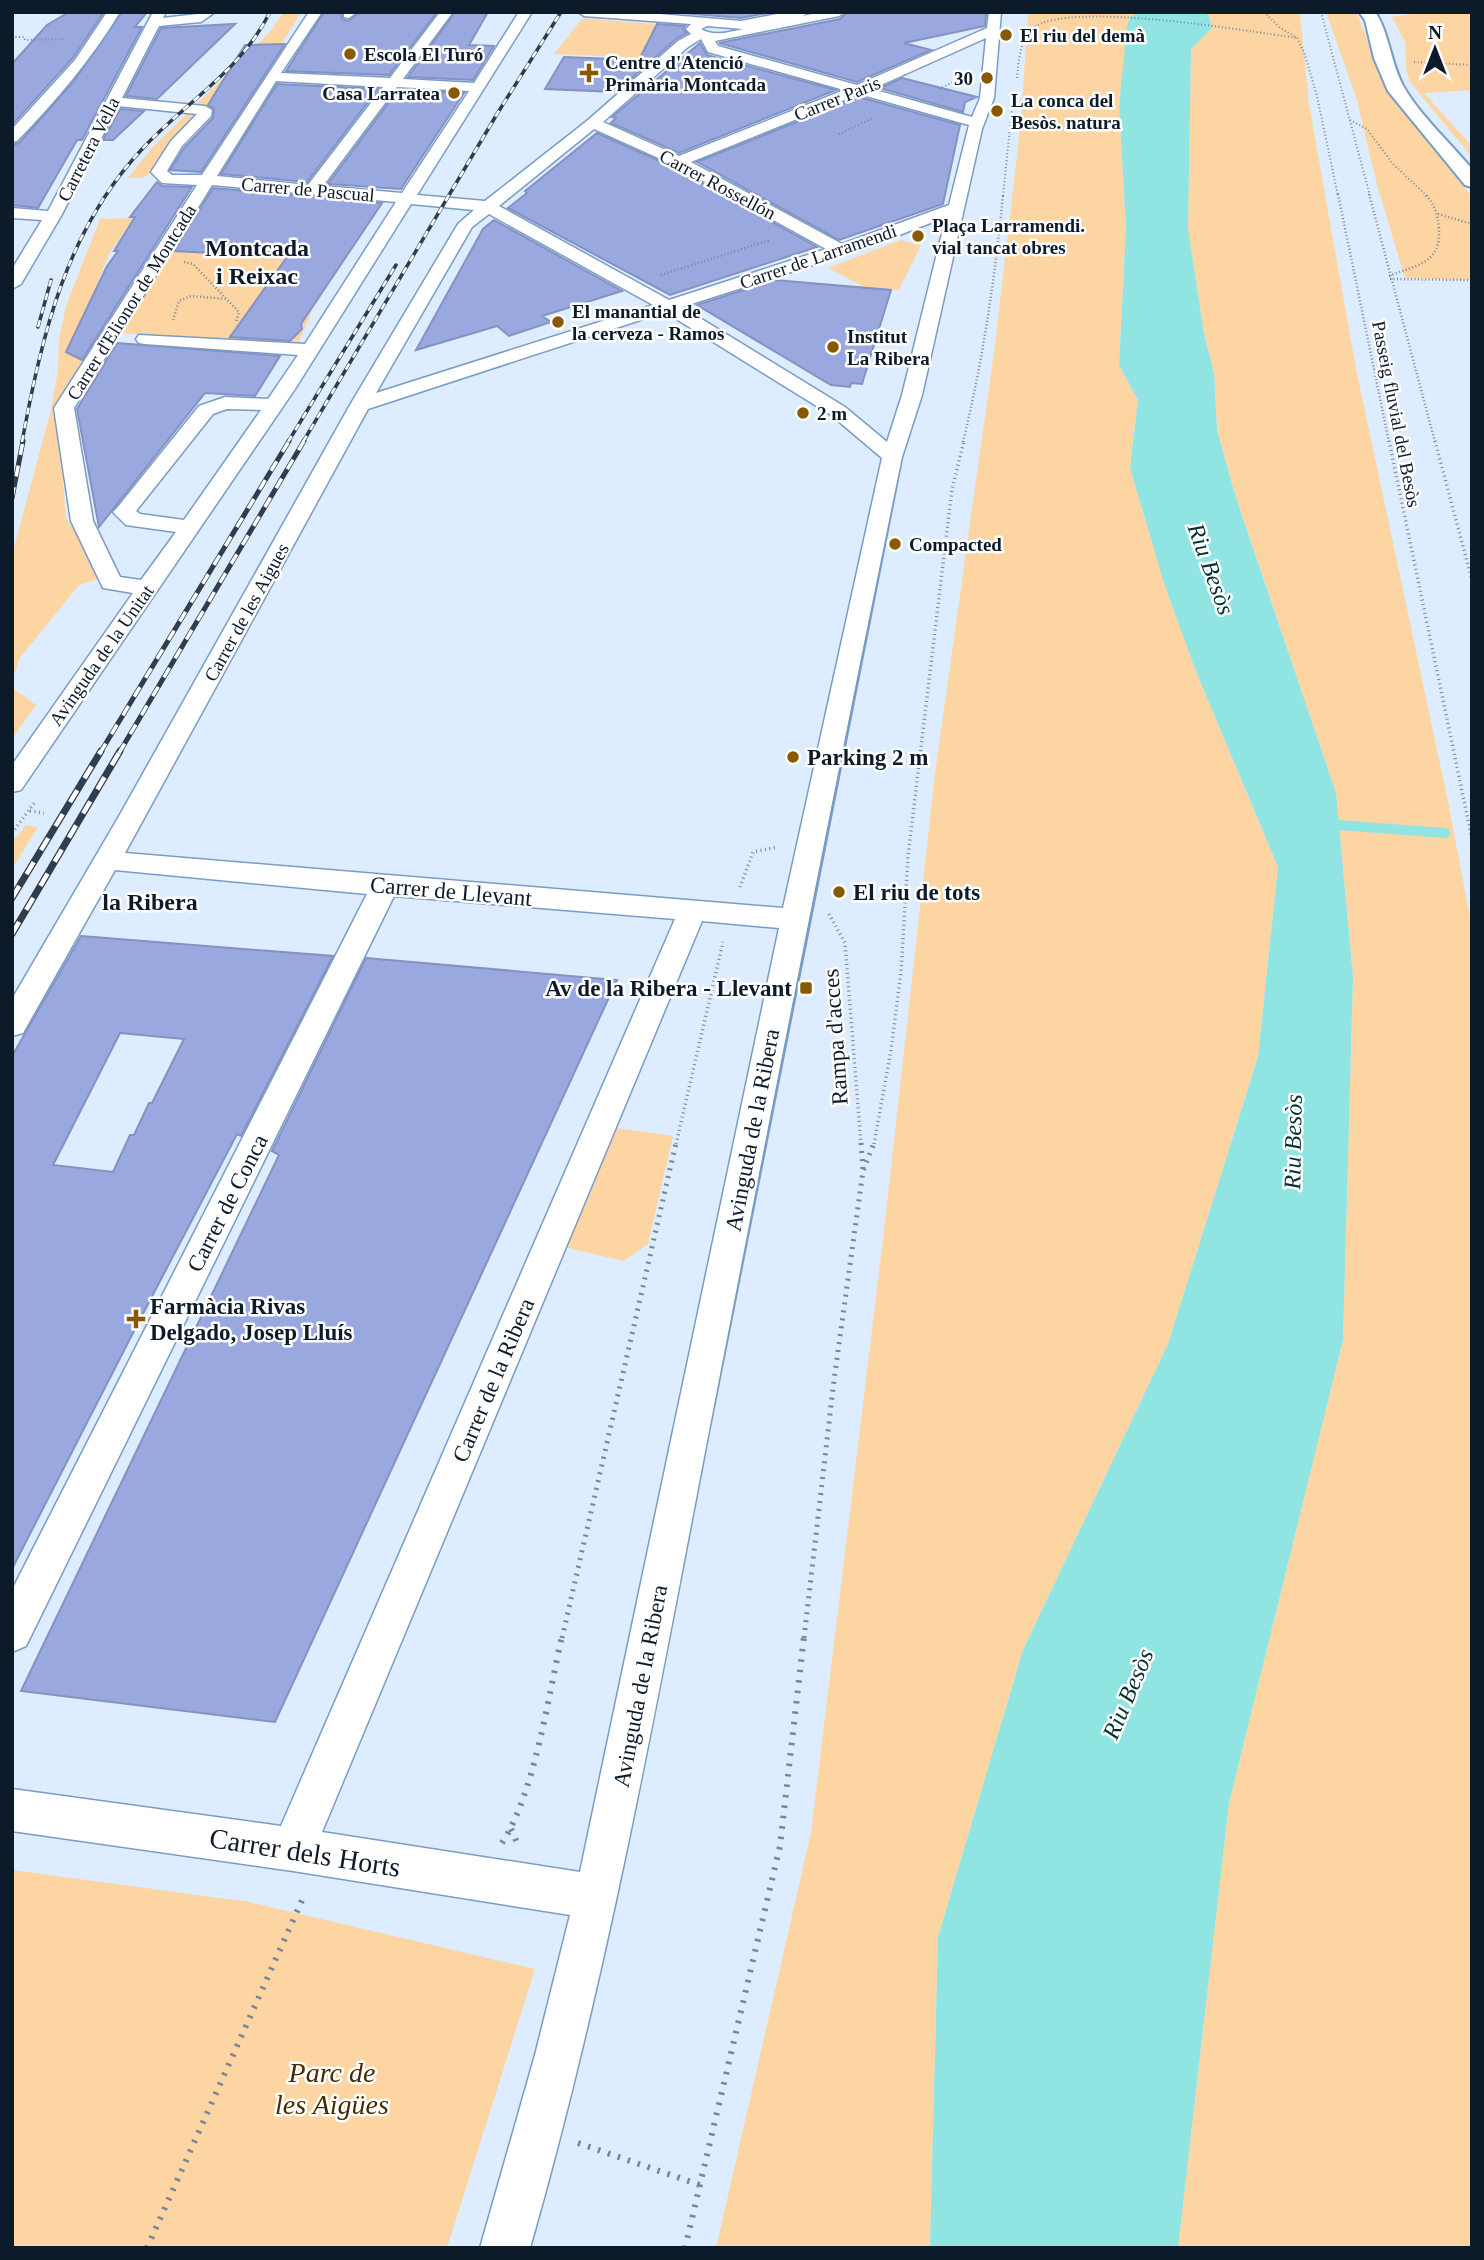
<svg xmlns="http://www.w3.org/2000/svg" width="1484" height="2260" viewBox="0 0 1484 2260" font-family="'Times New Roman',serif">
<style>
.green{fill:#fcd5a3}
.water{fill:#90e5e3}
.lines{fill:none;stroke-linecap:round;stroke-linejoin:round}
.stream{stroke:#90e5e3;stroke-width:10}
.building{fill:#9aa8e0;stroke:#8591c1;stroke-width:2;fill-rule:evenodd}
.street-casing{stroke:#799cc6;stroke-width:3}
.secondary-casing{stroke:#799cc6;stroke-width:4}
.path-far4{stroke:#788798;stroke-width:2;stroke-dasharray:1 2.5;stroke-linecap:butt}
.path-far3{stroke:#788798;stroke-width:2.5;stroke-dasharray:1 2.5;stroke-linecap:butt}
.path-far2{stroke:#788798;stroke-width:3.5;stroke-dasharray:1 3.5;stroke-linecap:butt}
.path-far1{stroke:#788798;stroke-width:5;stroke-dasharray:2 6;stroke-linecap:butt}
.path{stroke:#788798;stroke-width:6;stroke-dasharray:2.5 8;stroke-linecap:butt}
.street{fill:#fff;fill-rule:evenodd}
.secondary{fill:#fff;fill-rule:evenodd}
.rail-far2-casing{stroke:#303d4e;stroke-width:3.5}
.rail-far1-casing{stroke:#303d4e;stroke-width:5}
.rail-casing{stroke:#303d4e;stroke-width:7}
.rail-far2{stroke:#fff;stroke-width:2.5;stroke-dasharray:7;stroke-linecap:butt}
.rail-far1{stroke:#fff;stroke-width:3.5;stroke-dasharray:11;stroke-linecap:butt}
.rail{stroke:#fff;stroke-width:4.5;stroke-dasharray:14;stroke-linecap:butt}
.poi-dot{fill:#895900;stroke:#fff;stroke-width:2.5}
.labels{text-anchor:middle;stroke-width:5;stroke-linejoin:round;paint-order:stroke}
.far-poi-label{font-size:19px;font-weight:bold;fill:#0d1a2a;stroke:#fff;text-anchor:start}
.far-street-label{font-size:19px;fill:#0d1a2a;stroke:#fff}
.poi-label{font-size:23px;font-weight:bold;fill:#0d1a2a;stroke:#fff;text-anchor:start}
.street-label{font-size:23px;fill:#0d1a2a;stroke:#fff}
.far-district-label{font-size:24px;font-weight:bold;fill:#0d1a2a;stroke:#fff}
.water-label{font-size:24px;font-style:italic;fill:#04302f;stroke:#fff}
.neighbourhood-label{font-size:24px;font-weight:bold;fill:#0d1a2a;stroke:#fff}
.near-street-label{font-size:28px;fill:#0d1a2a;stroke:#fff}
.near-park-label{font-size:28px;font-style:italic;fill:#462b00;stroke:#fff}
</style>
<rect width="100%" height="100%" fill="#ddecfe"/>
<path class="green" d="M284,12H301L261,78L213,105L194,120L166,148L148,175L142,178H128L153,147L269,33Z
M1028,12H1140L1130,17L1119,105L1126,229L1119,365L1138,400L1130,468L1164,582L1195,669L1278,867L1258,1057L1168,1344L1023,1650L938,1937L930,2248H716L811,1833L883,1239L935,774L995,345L1021,121Z
M1208,12H1300L1309,104L1356,369L1449,806L1472,929V2248H1178L1229,1803L1343,1340L1353,977L1336,793L1236,498L1217,430L1214,373L1204,334L1188,228L1191,49L1212,28Z
M1326,12L1357,14L1387,90L1472,197V280L1405,278L1377,185L1357,100Z
M1424,12H1472V90L1424,93L1472,146V157L1410,82L1406,69L1405,42L1392,17Z
M583,18L664,25L679,37L653,58L554,54Z
M134,218L109,254L78,332L101,333L57,412L66,517L101,578L79,585L19,659L12,683V555L51,410L58,371L59,340L66,306L100,219Z
M901,240L921,245L899,290L864,287L828,268Z
M171,251L286,258L256,300L315,303L298,344L119,333Z
M12,688L36,705L12,739Z
M26,825L38,827L12,869V842Z
M616,1128L673,1136L648,1244L624,1261L564,1247Z
M12,1870L249,1902L535,1969L447,2248H12Z"/>
<path class="water" d="M1140,12H1208L1212,28L1191,49L1188,228L1204,334L1214,373L1217,430L1236,498L1336,793L1353,977L1343,1340L1229,1803L1178,2248H930L938,1937L1023,1650L1168,1344L1258,1057L1278,867L1195,669L1164,583L1130,468L1138,400L1119,365L1126,229L1119,105L1127,27L1130,17Z"/>
<g class="lines">
<path class="stream" d="M1325,824L1445,833"/>
</g>
<path class="building" d="M69,12H104L73,58L12,125V64L47,25Z
M122,12H147L135,27H142L82,140H77L38,208L12,205V145L19,143L74,81Z
M324,12H341L342,19L348,21L360,12H437L389,75L286,71Z
M455,12H488L469,45L494,46L473,80L408,77Z
M670,12H772L741,18Z
M848,12H986V14L985,26L904,43L931,50L857,82L719,43L840,19Z
M235,24L157,99L126,96L161,28Z
M657,24L685,26L683,29L687,33L676,39L616,92L545,89L564,57L639,60Z
M700,43L707,55L836,90L679,153L611,123L616,118L612,117Z
M285,44L201,172L170,170L184,148L213,118L214,109L208,105L245,45Z
M902,78L977,97L965,102L963,112L880,88Z
M277,84L378,89L307,182L221,174Z
M398,90L464,93L401,189L328,184Z
M859,97L960,125L943,204L839,240L697,162Z
M120,109L144,111L113,140H103Z
M597,133L673,167L817,247L670,295L508,208L527,193L525,191Z
M157,182L162,186L192,187L82,360L66,352L107,266L118,251H114L135,217H130Z
M213,188L382,203L301,324L302,329L290,341L230,337L287,257L174,251Z
M494,220L622,291L542,316L551,322L509,336L497,326L416,350L483,229Z
M774,280L891,290L862,384L851,383L850,387L831,385L697,305Z
M117,343L280,356L255,396L205,393L99,527L77,409Z
M81,936L333,956L241,1136L237,1134L136,1327L12,1569V1056ZM120,1033L184,1039L152,1103H149L134,1135H130L113,1172L53,1165Z
M366,958L617,980L275,1722L21,1691L279,1155L272,1151Z"/>
<g class="lines">
<defs>
<path id="street" d="M107,12H120C91,60 56,101 17,141L12,142V129L75,60Z
M153,12H166L163,18L215,12L201,22L159,26L122,98L205,106L212,110L211,116L182,146L167,171L172,175H202L309,12H322L281,73L390,78L440,12H453L403,79L474,83L519,12H532L417,195L485,201L588,120L678,41L691,34L686,29L691,24L584,16L578,12H636L741,21L787,12H809L803,16L820,12H845L839,16L715,41L718,46L857,85L987,28L989,12H1001L994,98L982,129L922,395L902,457C835,781 772,1106 709,1431C656,1706 607,1979 530,2248H480L535,2055L570,1915L293,1871L12,1831V1789L281,1826L675,919L394,896L26,1646L12,1652V1590L367,894L115,870L23,1033L12,1036V999L118,818L350,405L458,224L474,210L411,204L295,389L21,790L12,792V765L133,593L103,588L71,521L54,408L197,185L162,183L151,172L171,141L197,114L118,106L61,216L21,284L12,289V269L42,220L12,218V208L48,211ZM707,26L743,29C729,32 714,37 701,29ZM986,38L980,98L972,117L872,89ZM701,39L708,52L844,90L679,156L603,122L688,47ZM276,81L383,87L308,185L217,176ZM397,87L469,91L402,193L323,186ZM859,94L969,125L949,205L842,244L691,162ZM594,129L674,165L826,249L669,300L499,206ZM212,185L396,202L305,344L139,335L136,339L139,343L145,344L298,355L268,399L225,397L199,406L117,508L113,512L126,525L176,532L141,580L120,577L93,521L74,408ZM489,214L653,305L376,393L472,227ZM946,217L902,395L887,442L845,407L682,307L863,249ZM665,312L831,415L882,458L783,908L125,853L368,409ZM227,409L261,410L184,520L140,514L136,511L213,414ZM702,921L779,928L580,1872L322,1832Z
M344,12H357L349,18L344,17Z"/>
<path id="secondary" d="M1359,12H1375C1389,31 1391,66 1405,89C1421,116 1451,144 1472,169V187L1465,185L1388,91L1374,58L1365,20Z"/>
</defs>
<use href="#street" class="street-casing"/>
<use href="#secondary" class="secondary-casing"/>
<path class="path-far4" d="M1264,12L1279,27L1297,38L1304,52L1317,96L1338,196
M1321,12L1370,196
M12,37H24L25,40L66,39
M1414,62L1472,65
M1017,78C1019,60 1019,42 1033,28C1068,0 1246,31 1297,38
M939,89L965,76
M1350,120L1367,129L1393,164L1427,196
M839,134L873,118
M1003,196L1012,108"/>
<path class="path-far3" d="M1338,194L1389,442
M1369,194L1435,442
M1438,214L1472,224
M184,262L193,264L239,312L236,322
M661,275L770,240
M1389,276C1416,265 1441,264 1439,229C1438,215 1435,205 1425,194
M1390,279L1472,280
M173,320L179,301L191,296L227,299
M963,442C983,360 995,278 1003,194"/>
<path class="path-far2" d="M1389,441L1472,839
M1435,441L1472,580
M30,811L44,813
M12,833L35,802
M740,887L753,852L777,847
M829,914L845,943L861,1144
M676,1144L723,942
M874,1144L891,1050L901,972L908,856L952,489L964,441"/>
<path class="path-far1" d="M861,1143L863,1170
M562,1638L676,1143
M804,1638L834,1380L863,1171L874,1143"/>
<path class="path" d="M511,1829L518,1845
M502,1843C535,1792 548,1697 562,1636
M578,2143L700,2185
M147,2248L303,1898
M685,2248L780,1846L804,1636"/>
<use href="#street" class="street"/>
<use href="#secondary" class="secondary"/>
<defs>
<path id="rail-far2" d="M38,327L51,280
M22,442C42,335 66,229 144,147C187,101 241,71 270,12
M288,442L396,265
M303,442L497,114L561,12"/>
<path id="rail-far1" d="M12,498L23,441
M100,753L289,441
M119,753L304,441"/>
<path id="rail" d="M12,898L101,751
M12,934L120,751"/>
</defs>
<use href="#rail-far2" class="rail-far2-casing"/>
<use href="#rail-far1" class="rail-far1-casing"/>
<use href="#rail" class="rail-casing"/>
<use href="#rail-far2" class="rail-far2"/>
<use href="#rail-far1" class="rail-far1"/>
<use href="#rail" class="rail"/>
</g>
<g class="poi-dot">
<circle cx="1006" cy="35" r="7"/>
<circle cx="350" cy="54" r="7"/>
<path d="M585.5 62.5h7v7h7v7h-7v7h-7v-7h-7v-7h7z"/>
<circle cx="987" cy="78" r="7"/>
<circle cx="454" cy="93" r="7"/>
<circle cx="997" cy="111" r="7"/>
<circle cx="918" cy="236" r="7"/>
<circle cx="558" cy="322" r="7"/>
<circle cx="833" cy="347" r="7"/>
<circle cx="803" cy="413" r="7"/>
<circle cx="895" cy="544" r="7"/>
<circle cx="793" cy="757" r="7"/>
<circle cx="839" cy="892" r="7"/>
<rect x="799" y="981" width="14" height="14" rx="3.5"/>
<path d="M132.5 1308.5h7v7h7v7h-7v7h-7v-7h-7v-7h7z"/>
</g>
<g class="labels">
<g class="far-poi-label">
<text x="1020" y="42">El riu del demà</text>
<text x="364" y="61">Escola El Turó</text>
<text x="605" y="69">Centre d'Atenció<tspan x="605" dy="22">Primària Montcada</tspan></text>
<text x="973" y="85" text-anchor="end">30</text>
<text x="440" y="100" text-anchor="end">Casa Larratea</text>
<text x="1011" y="107">La conca del<tspan x="1011" dy="22">Besòs. natura</tspan></text>
<text x="932" y="232">Plaça Larramendi.<tspan x="932" dy="22">vial tancat obres</tspan></text>
<text x="572" y="318">El manantial de<tspan x="572" dy="22">la cerveza - Ramos</tspan></text>
<text x="847" y="343">Institut<tspan x="847" dy="22">La Ribera</tspan></text>
<text x="817" y="420">2 m</text>
<text x="909" y="551">Compacted</text>
</g>
<g class="far-street-label">
<text transform="translate(837 98) rotate(-22)" y="7">Carrer Paris</text>
<text transform="translate(88 149) rotate(-63)" y="7">Carretera Vella</text>
<text transform="translate(718 184) rotate(28)" y="7">Carrer Rossellón</text>
<text transform="translate(308 189) rotate(5)" y="7">Carrer de Pascual</text>
<text transform="translate(818 256) rotate(-19)" y="7">Carrer de Larramendi</text>
<text transform="translate(131 302) rotate(-58)" y="7">Carrer d'Elionor de Montcada</text>
<text transform="translate(1397 414) rotate(79)" y="7">Passeig fluvial del Besòs</text>
<text transform="translate(246 612) rotate(-61)" y="7">Carrer de les Aigues</text>
<text transform="translate(101 655) rotate(-55)" y="7">Avinguda de la Unitat</text>
</g>
<g class="poi-label">
<text x="807" y="765">Parking 2 m</text>
<text x="853" y="900">El riu de tots</text>
<text x="792" y="996" text-anchor="end">Av de la Ribera - Llevant</text>
<text x="150" y="1314">Farmàcia Rivas<tspan x="150" dy="26">Delgado, Josep Lluís</tspan></text>
</g>
<g class="street-label">
<text transform="translate(451 891) rotate(5)" y="8">Carrer de Llevant</text>
<text transform="translate(835 1037) rotate(-94)" y="8">Rampa d'acces</text>
<text transform="translate(752 1130) rotate(-79)" y="8">Avinguda de la Ribera</text>
<text transform="translate(227 1203) rotate(-63)" y="8">Carrer de Conca</text>
<text transform="translate(493 1380) rotate(-67)" y="8">Carrer de la Ribera</text>
<text transform="translate(640 1686) rotate(-79)" y="8">Avinguda de la Ribera</text>
</g>
<g class="far-district-label">
<text x="257" y="256">Montcada<tspan x="257" dy="28">i Reixac</tspan></text>
</g>
<g class="water-label">
<text transform="translate(1211 569) rotate(70)" y="8">Riu Besòs</text>
<text transform="translate(1293 1142) rotate(-89)" y="8">Riu Besòs</text>
<text transform="translate(1128 1694) rotate(-67)" y="8">Riu Besòs</text>
</g>
<g class="neighbourhood-label">
<text x="150" y="910">la Ribera</text>
</g>
<g class="near-street-label">
<text transform="translate(305 1852) rotate(9)" y="10">Carrer dels Horts</text>
</g>
<g class="near-park-label">
<text x="332" y="2082">Parc de<tspan x="332" dy="32">les Aigües</tspan></text>
</g>
</g>
<rect width="1484" height="2260" fill="none" stroke="#0d1a2a" stroke-width="28"/>
<g transform="translate(1435 49)" stroke="#ffffff" stroke-width="5" paint-order="stroke">
<path d="M0-5L12 26L0 18L-12 26Z" fill="#0d1a2a"/>
<text y="-10" font-size="19" font-weight="bold" text-anchor="middle" fill="#0d1a2a">N</text>
</g>
</svg>
